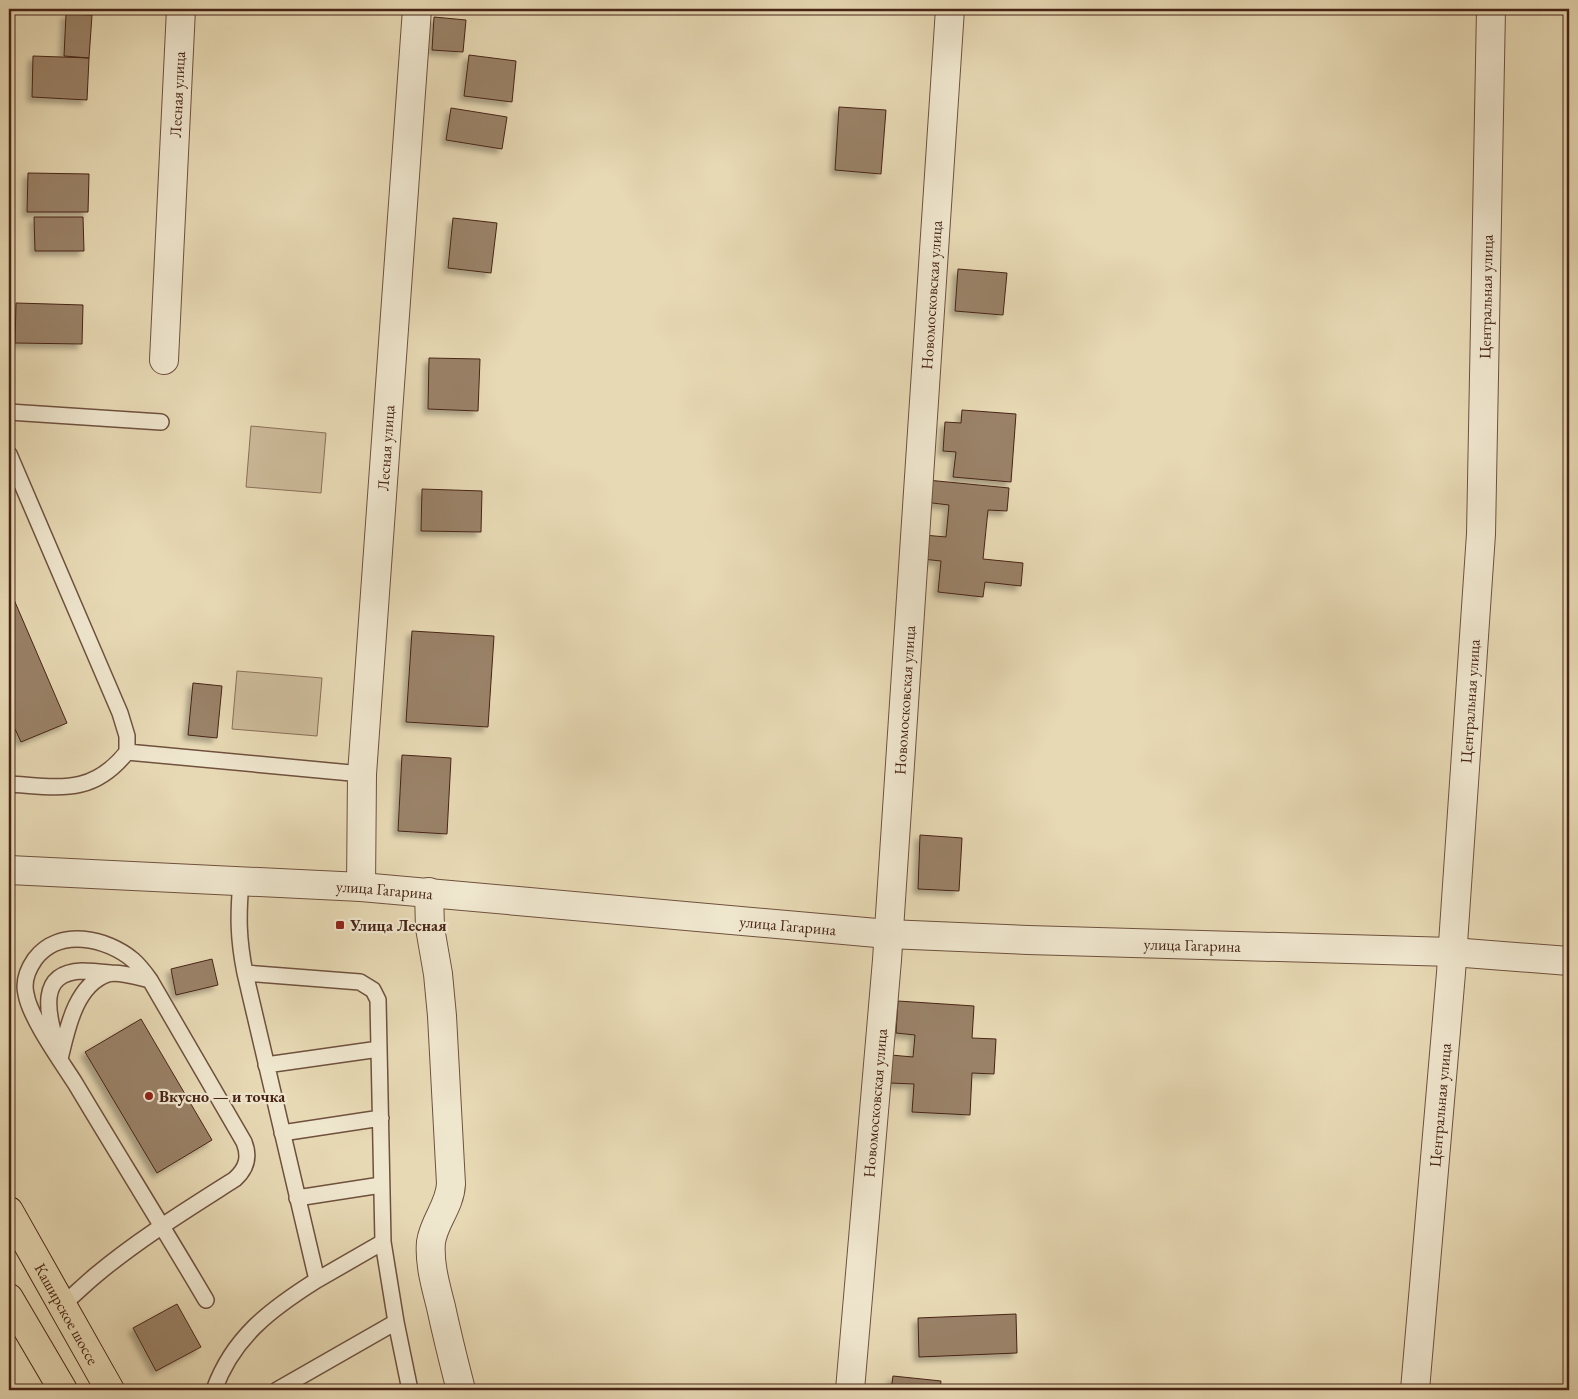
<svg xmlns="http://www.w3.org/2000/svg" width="1578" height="1399" viewBox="0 0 1578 1399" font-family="'EB Garamond',serif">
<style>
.green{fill:#ccba99;stroke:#8a6f58}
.building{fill:#9a8268;stroke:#472416;filter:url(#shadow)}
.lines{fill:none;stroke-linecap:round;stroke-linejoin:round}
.service-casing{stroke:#6f513e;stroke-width:18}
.minor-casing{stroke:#6f513e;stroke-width:30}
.tertiary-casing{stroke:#6f513e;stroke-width:30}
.primary-casing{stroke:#472416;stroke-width:30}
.service{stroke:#efe6ce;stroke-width:15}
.minor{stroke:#efe6ce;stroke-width:28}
.tertiary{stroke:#efe6ce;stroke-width:28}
.primary{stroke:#e7d9b4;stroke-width:28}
.poi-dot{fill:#8f2418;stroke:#efe6ce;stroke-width:2}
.labels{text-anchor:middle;stroke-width:4.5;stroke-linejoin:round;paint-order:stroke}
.street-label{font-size:16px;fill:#472416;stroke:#efe6ce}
.poi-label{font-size:16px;font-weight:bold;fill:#472416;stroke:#efe6ce;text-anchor:start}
</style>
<defs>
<filter id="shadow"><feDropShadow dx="-4.5" dy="4.5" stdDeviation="2.5" flood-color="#0004"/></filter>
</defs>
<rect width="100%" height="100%" fill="#e7d9b4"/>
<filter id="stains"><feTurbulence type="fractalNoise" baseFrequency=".004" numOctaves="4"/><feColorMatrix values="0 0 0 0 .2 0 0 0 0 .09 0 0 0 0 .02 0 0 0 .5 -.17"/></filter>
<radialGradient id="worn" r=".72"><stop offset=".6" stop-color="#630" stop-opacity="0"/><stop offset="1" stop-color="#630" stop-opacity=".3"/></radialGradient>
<path class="green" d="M251,426L326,433L321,493L246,487Z
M237,671L322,678L317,736L232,729Z"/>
<path class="building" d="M66,14L92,15L89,58L64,56Z
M434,17L466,20L463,52L432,50Z
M469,55L516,61L512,102L464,96Z
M33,56L89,58L87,100L32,97Z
M839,107L886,110L881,174L835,170Z
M451,108L507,117L502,149L446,140Z
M28,173L89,174L88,212H27Z
M34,217H83L84,251H35Z
M453,218L497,223L491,273L448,268Z
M958,269L1007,273L1003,315L955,311Z
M16,303L83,305L82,344L15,343Z
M429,358L480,359L478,411L428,409Z
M962,410L1016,414L1011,482L953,477L956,452L943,451L945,422L961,423Z
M927,480L1009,488L1007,511L988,510L983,559L1023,563L1021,586L985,582L983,597L938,592L941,561L922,559L924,535L946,537L949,505L924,502Z
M422,489L482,491L481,532L421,531Z
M9,588L67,723L21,742L15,729L9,731Z
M412,631L494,636L488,727L406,722Z
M193,683L222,686L217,738L188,735Z
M402,755L451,758L447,834L398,831Z
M920,835L962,838L959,891L918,889Z
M212,959L218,985L176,995L171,969Z
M898,1001L974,1006L972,1038L996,1039L994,1074L972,1073L970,1115L912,1112L914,1084L890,1083L891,1055L913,1057L915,1035L896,1033Z
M141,1019L212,1140L157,1173L85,1052Z
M177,1304L201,1347L156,1371L133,1328Z
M1016,1314L1017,1353L919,1357L918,1318Z
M893,1376L941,1381L940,1390H891Z"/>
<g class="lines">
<defs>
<path id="service" d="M9,412L161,422
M9,454L120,713L127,736V752
M9,784C59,787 92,796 127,752L362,774
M241,881C238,916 238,938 245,973L317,1280L383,1242L378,1000L373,990L360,982L245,973
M56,1043C48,1013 37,973 82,971C91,971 101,972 110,973
M60,1059C67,1030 75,985 108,974C118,971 141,978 150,980
M266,1065L379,1049
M282,1133L381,1118
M297,1198L381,1185
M383,1242L396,1322
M61,1306C73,1296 84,1285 96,1275C139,1239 188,1209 235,1179C247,1168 250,1157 244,1142L150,980C145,973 140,966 133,960C107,938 59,927 35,959C28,969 23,982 26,994C30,1018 61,1061 75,1083C118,1155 163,1227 206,1300
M214,1390C233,1337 271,1309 317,1280
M277,1390L396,1322L410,1390"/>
<g id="minor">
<path id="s1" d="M164,360L181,9"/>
<path id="s2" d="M361,887L362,774L417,9"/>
<path d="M429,892L430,928L438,974L442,1016L451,1184C450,1206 434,1221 431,1242C429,1264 436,1287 441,1307C447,1335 454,1363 461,1390"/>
<path id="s3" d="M850,1390L887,960L950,9"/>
<path id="s4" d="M1415,1390L1451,973L1481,534L1491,9"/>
</g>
<g id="tertiary">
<path id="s5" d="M9,870L361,887L888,934L1028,940L1452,952L1569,961"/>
</g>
<g id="primary">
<path id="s6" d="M9,1211L110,1390"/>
<path d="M9,1298L63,1390"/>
</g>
</defs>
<use href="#service" class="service-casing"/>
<use href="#minor" class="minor-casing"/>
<use href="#tertiary" class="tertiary-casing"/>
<use href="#primary" class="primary-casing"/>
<use href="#service" class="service"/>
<use href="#minor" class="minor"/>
<use href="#tertiary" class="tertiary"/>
<use href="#primary" class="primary"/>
</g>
<g class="poi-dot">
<rect x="335" y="920" width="10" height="10" rx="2.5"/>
<circle cx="149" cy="1096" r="5"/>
</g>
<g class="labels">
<g class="street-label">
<text dy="6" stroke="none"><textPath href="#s1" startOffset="266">Лесная улица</textPath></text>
<text dy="6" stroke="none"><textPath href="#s3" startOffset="1098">Новомосковская улица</textPath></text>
<text dy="6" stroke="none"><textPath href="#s4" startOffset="1096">Центральная улица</textPath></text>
<text dy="6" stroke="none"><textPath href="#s2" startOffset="440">Лесная улица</textPath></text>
<text dy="6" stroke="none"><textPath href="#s3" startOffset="692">Новомосковская улица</textPath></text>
<text dy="6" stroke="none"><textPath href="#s4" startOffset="691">Центральная улица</textPath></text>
<text dy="6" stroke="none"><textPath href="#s5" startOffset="376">улица Гагарина</textPath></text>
<text dy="6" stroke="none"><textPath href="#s5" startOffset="781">улица Гагарина</textPath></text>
<text dy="6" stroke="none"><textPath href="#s5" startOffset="1186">улица Гагарина</textPath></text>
<text dy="6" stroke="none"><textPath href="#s3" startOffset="288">Новомосковская улица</textPath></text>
<text dy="6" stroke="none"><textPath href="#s4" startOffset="286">Центральная улица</textPath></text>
<text dy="6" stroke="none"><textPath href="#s6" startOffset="118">Каширское шоссе</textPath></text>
</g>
<g class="poi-label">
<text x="350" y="931">Улица Лесная</text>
<text x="159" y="1102">Вкусно — и точка</text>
</g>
</g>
<rect width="1578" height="1399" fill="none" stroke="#e7d9b4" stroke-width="30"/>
<rect x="10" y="10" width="1558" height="1379" fill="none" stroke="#472416" stroke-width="2.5"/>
<rect x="15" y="15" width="1548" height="1369" fill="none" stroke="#472416"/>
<rect width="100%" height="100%" filter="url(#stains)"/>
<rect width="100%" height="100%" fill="url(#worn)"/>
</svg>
